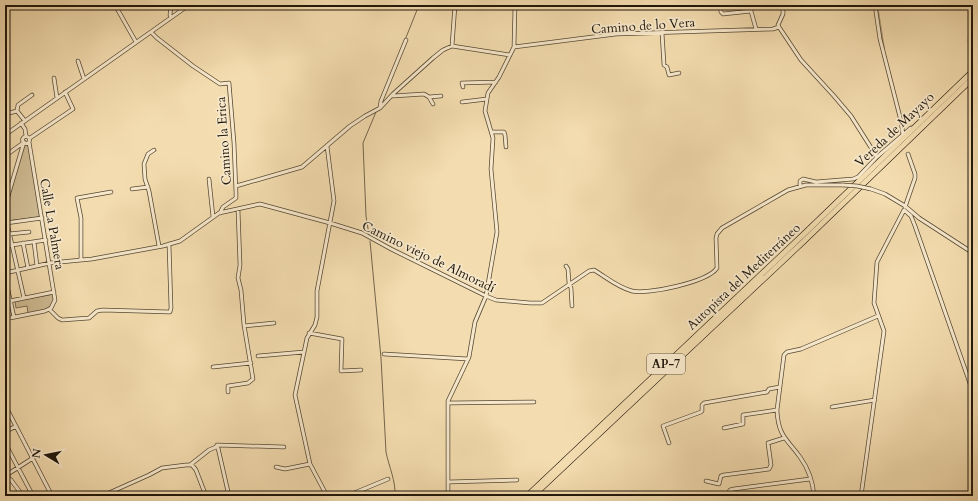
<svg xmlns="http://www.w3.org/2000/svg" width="978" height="501" viewBox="0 0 978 501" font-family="Cardo,serif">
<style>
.green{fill:#cfbb93;stroke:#78694f}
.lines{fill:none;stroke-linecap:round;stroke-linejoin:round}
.stream{stroke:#73654c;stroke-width:1}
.canal{stroke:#ab9977;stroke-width:2}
.minor-casing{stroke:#554834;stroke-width:4.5}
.highway-casing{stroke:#20170b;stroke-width:6}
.minor{stroke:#f7e8cb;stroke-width:3}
.highway{stroke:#f3dcaf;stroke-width:5}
.minor-bridge-casing{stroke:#554834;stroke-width:4.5;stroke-linecap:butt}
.minor-bridge{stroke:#f7e8cb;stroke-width:3}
.labels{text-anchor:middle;stroke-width:3.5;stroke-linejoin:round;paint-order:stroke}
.shield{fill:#f7e8cb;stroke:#605645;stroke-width:1}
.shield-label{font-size:12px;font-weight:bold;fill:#20170b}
.street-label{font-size:13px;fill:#20170b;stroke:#f7e8cb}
</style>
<rect width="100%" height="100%" fill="#f3dcaf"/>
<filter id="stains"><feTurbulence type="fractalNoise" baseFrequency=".005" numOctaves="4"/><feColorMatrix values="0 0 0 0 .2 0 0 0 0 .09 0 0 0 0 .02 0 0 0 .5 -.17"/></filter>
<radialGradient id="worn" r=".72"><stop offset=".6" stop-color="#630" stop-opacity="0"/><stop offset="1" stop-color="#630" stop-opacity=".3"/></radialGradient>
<path class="green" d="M26,144L29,146L40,217L7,221L5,213L24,145Z
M54,294C57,311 41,311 28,313L27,306L16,308L15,301Z"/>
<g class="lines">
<path class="stream" d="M405,40L419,5
M369,235L366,216L363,143L376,112
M370,241L381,358L386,452C389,467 396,481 395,496"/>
<path class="canal" d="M877,5L884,49
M902,120L904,128"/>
<defs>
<path id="minor" d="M115,5L136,42
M171,5L170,15L171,17
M480,5V8
M720,5L721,12L723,14L751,11L756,29
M875,5L880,39L901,121L903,135
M779,27L801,60L834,96L851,116L877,157
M779,27L778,25L783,14V5
M151,32L157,38L193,66L220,84L229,83L234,143L236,193V198L223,207L220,213
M662,33L664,65L667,67L669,75L679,73
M973,35L970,40L973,56
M452,46L455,5
M514,47L616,34L773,29L779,27
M78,61L84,79
M54,78L57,98
M463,87L462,83L496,82
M392,95L393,96L424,94L429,97L441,96
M429,97L433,104
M462,102L487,99
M380,107L381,101L406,40
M17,111L18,105L32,95
M17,111L25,121
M5,114L17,111
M21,123L25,129L26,136
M492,132H504L505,135L506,147
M5,135L189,5
M22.5 140a3.5 3.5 0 1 1 7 0a3.5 3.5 0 1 1-7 0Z
M30,138L73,109L65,92
M327,146L334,201L317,291V317L315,325L307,338L295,395L310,464L327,496
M154,150L148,154L144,164L145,179L149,191L159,246
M5,156L23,143
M209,179L213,217
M236,186L302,167L350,126L365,116L380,108L393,94L433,58L443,50L452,46L510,55
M800,186V181L803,179L816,182L853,179L858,177L877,157L911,128
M132,189L148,187
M871,189L885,194L905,206L919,218L973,253
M5,206L24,142
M905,207L915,178V174L908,154
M6,223L42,218
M7,223L24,298
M9,234L29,232
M34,242L37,266
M23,243L28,268
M5,246L46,240
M81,260V218L77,198L111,192
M566,266L568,269L569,283L571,288L572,306
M5,273L50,263L92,259L163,246L180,241L219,213L260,204L330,223L362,233L391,249L486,296L496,300L530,303H542L589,271L594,270C606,277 617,287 632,291C647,295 708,282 717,268L716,238L717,234L722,228L788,190L806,185H843
M5,277L14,317
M5,302L54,292
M49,309L58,318L62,320L89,318L97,311L103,310L170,312L171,308L169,244
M5,319L45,311L51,308L55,300L29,142
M244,326L274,323
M309,333L342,339L341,371L361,370
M384,354L468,359
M258,356L304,352
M213,367L251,363
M228,392V386L248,383L253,379L244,325L241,290L238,278L240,265L238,209
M448,403L534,402
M5,405L52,496
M832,407L875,400
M724,428L743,424V415L777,410
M5,432L16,426
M5,443L33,496
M669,443L663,426L701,412L702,411V405L704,403L767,392L769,389L780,387
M216,447L217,445L284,447
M190,465L209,450L216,447L218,448L229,496
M276,467L285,469L310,464
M8,474L33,458
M5,475L11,480L23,496
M706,481L719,484L721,476L724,475L769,469L771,465L768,443L784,438
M448,482L517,480
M5,491L8,496
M633,493V496
M102,496L149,475L162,468L186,465H192L196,470L206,496
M347,496L388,479
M448,496V401L469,357L475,322L486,296L497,232L491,169L493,138L485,111L488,93L499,77L514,47L515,5
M727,496L730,490L734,489L810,479
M814,496C813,483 808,468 800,457C787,439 778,436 777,410L784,355L787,352L801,349L878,316
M861,496L884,331L874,303L877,262L904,210L911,216L915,226L973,392"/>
<path id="highway" d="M527,496L806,232L973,71
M533,496L803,242L973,78"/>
</defs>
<use href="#minor" class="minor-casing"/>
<use href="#highway" class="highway-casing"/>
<use href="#minor" class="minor"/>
<use href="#highway" class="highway"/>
<defs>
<path id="minor-bridge" d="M843,185L857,186L871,189"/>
</defs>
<use href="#minor-bridge" class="minor-bridge-casing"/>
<use href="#minor-bridge" class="minor-bridge"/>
</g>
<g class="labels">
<rect class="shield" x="647" y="354" width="38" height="20" rx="3"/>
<g class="shield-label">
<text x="666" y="368">AP-7</text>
</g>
<g class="street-label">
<text transform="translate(643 25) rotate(-4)" y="5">Camino de lo Vera</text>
<text transform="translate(894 129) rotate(-43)" y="5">Vereda de Mayayo</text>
<text transform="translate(223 141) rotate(-94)" y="5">Camino la Erica</text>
<text transform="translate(53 224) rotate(80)" y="5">Calle La Palmera</text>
<text transform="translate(429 256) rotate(26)" y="5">Camino viejo de Almoradí</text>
<text transform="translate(743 276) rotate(-43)" y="5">Autopista del Mediterráneo</text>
</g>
</g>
<rect width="978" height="501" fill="none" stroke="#f3dcaf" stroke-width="20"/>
<rect x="6" y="6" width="966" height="489" fill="none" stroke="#20170b" stroke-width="2"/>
<rect x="10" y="10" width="958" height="481" fill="none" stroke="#20170b"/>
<g transform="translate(46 455) rotate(280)" stroke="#f7e8cb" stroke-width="3" paint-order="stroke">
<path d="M0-3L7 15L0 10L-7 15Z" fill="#20170b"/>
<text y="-6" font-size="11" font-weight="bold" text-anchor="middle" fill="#20170b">N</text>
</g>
<rect width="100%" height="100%" filter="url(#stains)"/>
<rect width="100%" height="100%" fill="url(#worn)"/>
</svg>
